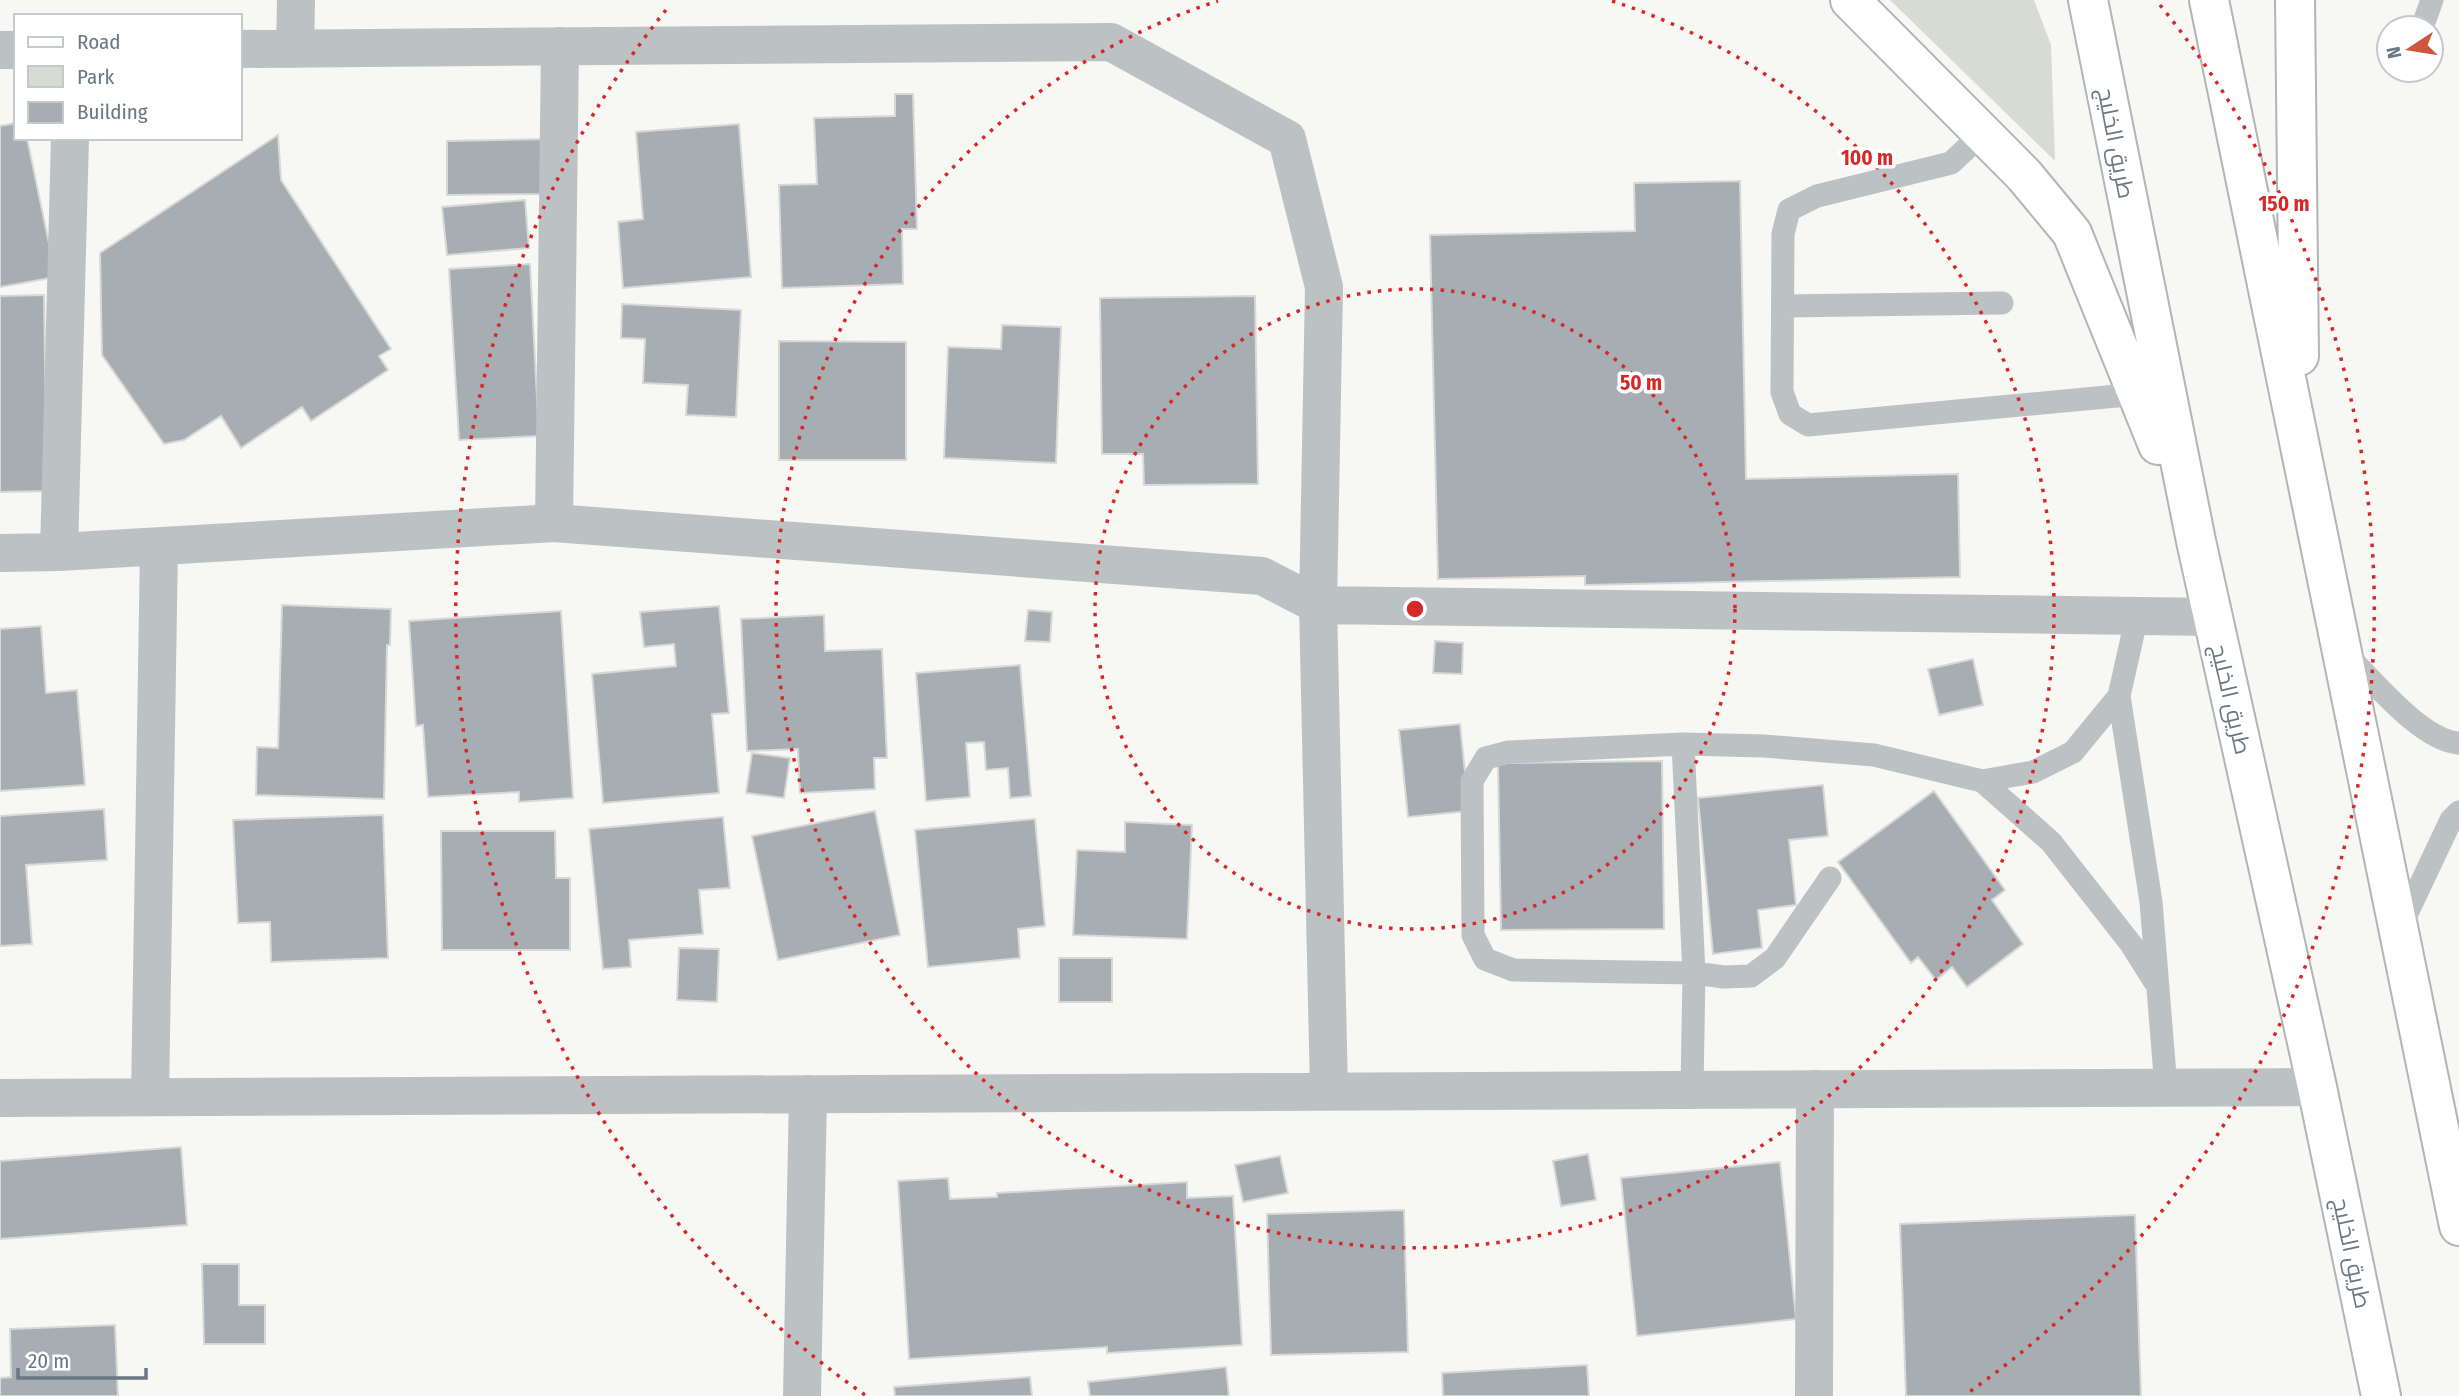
<svg xmlns="http://www.w3.org/2000/svg" width="2459" height="1396" viewBox="0 0 2459 1396" font-family="'Fira Sans Condensed',Cairo,sans-serif">
<style>
.green{fill:#d7dbd4}
.building{fill:#a6adb3;stroke:#d8d8d7;stroke-width:2}
.lines{fill:none;stroke-linecap:round;stroke-linejoin:round}
.primary-casing{stroke:#b0b5b8;stroke-width:42}
.lane{stroke:#bcc1c4;stroke-width:23}
.street{stroke:#bcc1c4;stroke-width:38}
.primary{stroke:#fff;stroke-width:38}
.ring{fill:none;stroke:#d62828;stroke-width:3.5;stroke-dasharray:3.5 7}
.labels{text-anchor:middle;stroke-width:7;stroke-linejoin:round;paint-order:stroke}
.street-label{font-size:23px;fill:#697882;stroke:#fff}
.centre{fill:#d62828;stroke:#fff;stroke-width:3.5}
.ring-label{font-size:21px;text-anchor:middle;font-weight:bold;fill:#d62828;stroke:#fff;stroke-width:7;stroke-linejoin:round;paint-order:stroke}
</style>
<rect width="100%" height="100%" fill="#f7f7f4"/>
<path class="green" d="M1890,0H2034L2051,45L2055,161Z"/>
<path class="building" d="M895,94H913L917,229H902L903,284L782,288L779,185L817,184L814,118L895,116Z
M16,123V138H27L56,277L0,287V126Z
M739,124L751,277L623,288L618,222L643,219L636,132Z
M278,135L281,180L391,349L379,356L388,370L311,421L302,407L241,448L221,416L184,440L164,444L102,355L100,253Z
M542,139V194L447,195V141Z
M1740,181L1746,479L1958,474L1960,577L1585,585V576L1438,579L1430,235L1635,231L1634,183Z
M525,200L529,248L447,255L442,207Z
M530,264L539,436L459,440L449,269Z
M44,295L47,491L0,492V296Z
M1255,296L1258,484L1144,485L1143,454H1102L1100,298Z
M622,304L741,310L736,417L686,415L688,385L643,383L645,339L621,338Z
M1002,325L1061,327L1056,463L944,458L948,347L1001,349Z
M779,341L906,342V460H779Z
M282,605L391,609L390,645H387L384,799L256,795L257,747L278,748Z
M719,606L729,713L712,714L719,793L603,803L592,674L676,666L674,644L644,647L640,612Z
M1028,610L1052,612L1050,642L1025,641Z
M561,611L573,798L519,802V792L428,797L423,725L416,726L409,621Z
M824,615L825,651L882,649L887,758H874L875,789L800,793L798,749L747,751L741,619Z
M41,626L46,693L77,690L85,785L0,791V629Z
M1435,641L1463,643L1462,674L1433,673Z
M1973,659L1983,705L1939,715L1928,669Z
M1020,665L1031,796L1010,798L1008,768L986,770L984,742L966,743L970,797L926,801L916,673Z
M1460,724L1469,811L1408,817L1399,730Z
M752,753L790,758L784,798L746,793Z
M1662,761L1664,929L1501,930L1498,763Z
M1823,785L1828,836L1789,840L1796,905L1758,910L1762,948L1713,954L1698,798Z
M1934,791L2005,890L1992,900L2023,944L1967,987L1952,967L1936,980L1918,957L1911,963L1838,862Z
M104,809L107,860L26,865L32,944L0,946V816Z
M875,811L900,935L778,960L752,836Z
M383,815L388,958L271,962L270,922L238,923L233,820Z
M723,817L730,888L699,890L703,934L629,940L631,967L603,969L589,829Z
M1035,819L1045,926L1018,929L1020,958L928,967L915,830Z
M1125,822L1192,825L1187,939L1073,935L1077,850L1125,852Z
M441,831H555L556,878H570V950H442Z
M679,948L719,949L717,1002L677,1000Z
M1059,958H1112V1002H1059Z
M181,1147L187,1225L0,1239V1161Z
M1588,1154L1596,1200L1561,1206L1553,1161Z
M1280,1156L1288,1193L1243,1202L1235,1165Z
M1780,1162L1796,1319L1637,1336L1621,1178Z
M948,1178L950,1199L997,1197V1193L1187,1182V1198L1233,1196L1242,1345L1107,1353V1347L909,1359L898,1181Z
M1404,1210L1408,1352L1271,1355L1267,1214Z
M2135,1215L2141,1396H1906L1900,1224Z
M202,1264H239V1305H265V1344H204Z
M115,1325L118,1396H0V1378L11,1377L10,1329Z
M1587,1365L1589,1396H1443L1442,1373Z
M1226,1367L1229,1396H1090L1088,1382Z
M1030,1377L1032,1396H895L894,1387Z"/>
<g class="lines">
<defs>
<path id="primary" d="M1850,0L2024,175L2072,233L2158,445
M2088,0L2196,541L2317,1087L2381,1396
M2209,0L2459,1226
M2295,0L2299,356"/>
</defs>
<use href="#primary" class="primary-casing"/>
<path class="lane" d="M2422,28L2432,0
M1983,133L1951,163L1817,196L1789,210L1783,234L1782,392L1790,414L1808,425L2138,394
M1783,306L2002,303
M2343,651C2371,678 2421,741 2459,743
M2119,696L2151,902L2166,1088
M1683,744L1764,746L1874,755L1982,781L2033,772L2073,752L2119,696L2137,616
M1982,781L2051,842L2131,944L2155,982
M2399,930L2451,820L2459,812
M1692,1090L1694,973L1683,744L1509,752L1486,758L1472,781L1473,935L1485,959L1513,970L1694,973L1724,977L1751,976L1775,958L1830,878"/>
<path class="street" d="M240,49L1111,42L1287,139L1324,287L1318,605L1329,1091
M295,49L296,0
M0,50H16
M554,523L560,46
M59,552L70,138
M0,553L59,552L554,523L1262,576L1318,605L2213,617
M150,1097L159,547
M0,1098L2317,1087
M802,1396L808,1094
M1814,1396L1815,1089"/>
<use href="#primary" class="primary"/>
</g>
<g class="ring">
<circle cx="1415" cy="609" r="320"/>
<path d="M1612 1A639 639 0 1 1 1218 1"/>
<path d="M865 1395A959 959 0 0 1 670 5M2160 5A959 959 0 0 1 1965 1395"/>
</g>
<g class="labels">
<g class="street-label">
<text transform="translate(2116 143) rotate(79)" y="8">طريق الخليج</text>
<text transform="translate(2231 699) rotate(77)" y="8">طريق الخليج</text>
<text transform="translate(2352 1253) rotate(78)" y="8">طريق الخليج</text>
</g>
</g>
<circle cx="1415" cy="609" r="10" class="centre"/>
<g class="ring-label">
<text x="1867" y="165">100 m</text>
<text x="2284" y="211">150 m</text>
<text x="1641" y="390">50 m</text>
</g>
<rect x="14" y="14" width="228" height="126" fill="#ffffff" stroke="#c3c9cd" stroke-width="2"/>
<rect x="28" y="37" width="35" height="10" fill="#ffffff" stroke="#c3c9cd" stroke-width="2"/>
<text x="77" y="49" font-size="21" fill="#697882">Road</text>
<rect x="28" y="66" width="35" height="21" fill="#d7dbd4" stroke="#c3c9cd" stroke-width="2"/>
<text x="77" y="84" font-size="21" fill="#697882">Park</text>
<rect x="28" y="102" width="35" height="21" fill="#a6adb3" stroke="#c3c9cd" stroke-width="2"/>
<text x="77" y="119" font-size="21" fill="#697882">Building</text>
<g transform="translate(2410 49) rotate(258)"><circle r="33" fill="#ffffff" stroke="#c3c9cd" stroke-width="2"/>
<path d="M0-5L12 26L0 18L-12 26Z" fill="#ce563d"/>
<text y="-10" font-size="19" font-weight="bold" text-anchor="middle" fill="#697882">N</text>
</g>
<path d="M18 1368v10h128v-10" fill="none" stroke="#697882" stroke-width="3.5"/>
<text x="28" y="1368" font-size="21" fill="#697882" stroke="#ffffff" stroke-width="5" paint-order="stroke">20 m</text>
</svg>
